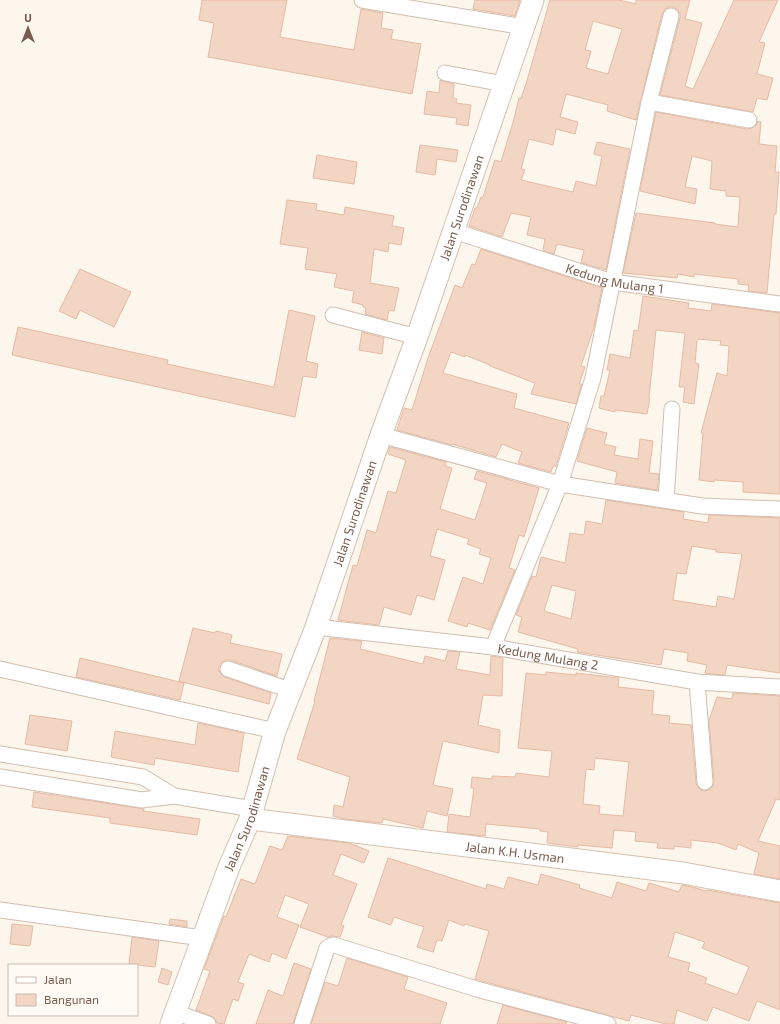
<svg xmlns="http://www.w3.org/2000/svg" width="780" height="1024" viewBox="0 0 780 1024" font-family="'Exo 2',sans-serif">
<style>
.building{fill:#f3d5c3;stroke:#e6bba3;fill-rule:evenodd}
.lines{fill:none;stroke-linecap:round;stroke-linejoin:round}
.street-casing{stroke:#d1beb0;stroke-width:17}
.secondary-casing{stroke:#d6c0b0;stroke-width:23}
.street{stroke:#fff;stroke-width:15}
.secondary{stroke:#fff;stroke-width:21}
.labels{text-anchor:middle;stroke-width:3;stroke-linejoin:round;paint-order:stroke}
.street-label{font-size:13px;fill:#7a5c4d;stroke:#fffaf3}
</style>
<rect width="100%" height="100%" fill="#fdf6ec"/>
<path class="building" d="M202,0H287L280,37L354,50L361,9L383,13L381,28L393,30L391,39L421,44L412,94L208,57L214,23L199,20Z
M475,0H520L515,16L473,9Z
M550,0H619L636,4V0H690L685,19L702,23L685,86L693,89L734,0H778L759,42L765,43L757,74L773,78L767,100L757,98L753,112L660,95L680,18V13L677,9L673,7H669L665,9L662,14L636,120L607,111L608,105L566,94L560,117L578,122L575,134L556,129L553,145L529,139L521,169L525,170L521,180L573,192L576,181L596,186L602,156L594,154L597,142L630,149L606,270L581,263L584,250L557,244L554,254L543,250L545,239L527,235L531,217L511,213L502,237L469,226L475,208H477L481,197H483L495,160L501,162L514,119L519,98H521L526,84ZM593,21L622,29L608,74L586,68L591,51L585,50Z
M440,80L454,84L453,98L457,99L456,103L471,105L468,126L456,124L457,118L424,114L427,91L439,93Z
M656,112L747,129L752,128L756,125L758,121L761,122L759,144L777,146L775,172H779L776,214H774L767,293L748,291L749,285L738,284V279L694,274V277L678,274L677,278L623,273L636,213L715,223V224L738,227L740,197L726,196V191L710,189L712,161L692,156L685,187L697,189L695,204L640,191Z
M420,145L458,150L456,162L437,159L435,175L416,172Z
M317,155L357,162L354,184L313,178Z
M287,200L317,204L316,210L344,215L345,207L394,216L392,226L404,228L401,245L389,243L388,252L374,249L370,283L399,288L394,311L389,310L387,320L365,314L366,308L363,307V305L352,302L354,291L334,287L337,274L305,269L308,248L280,244Z
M481,249L602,288L594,327L581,366L585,367L579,384H582L576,404L531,394L535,383L490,366V365L465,355V357L451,352L443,373L517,394L514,408L569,423L556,466H553L551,472L518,463L522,452L502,444L496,457L452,444V445L397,430L404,408L412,410L428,358L455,285L462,288L472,264L475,265Z
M80,269L131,292L114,327L80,310L76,319L59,311Z
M643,296L689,303L688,308L711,311L712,304L780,313V494L743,492V482L714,480V482L699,480L703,433H701L717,373L727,376L729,346L720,345L721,341L698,339L697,341L695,363L699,364L694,404L683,402L685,387H679L685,333L656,330L649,397L650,398L647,414L615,410V412L599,408L601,396H604L610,370H607L610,354L630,358L634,330L638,331Z
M289,310L315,316L306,361L318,364L316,378L303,376L295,417L12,355L18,327L168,360L167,364L274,387Z
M362,332L384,338L382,354L359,350Z
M587,428L607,433L604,444L616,447L614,455L638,459L640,439L653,441L649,473L659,474L657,490L615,483L617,472L577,461Z
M390,447L446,462L445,466L452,468L440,509L475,520L487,483L474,479L477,471L539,488L524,537L519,535L509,568L515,570L490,630L468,623L467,627L448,621L463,577L483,584L491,558L479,554L481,549L467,544L469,539L437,529L430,556L445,560L434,600L417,595L411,615L384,607L379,625L338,620L353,565L357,566L367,530L376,533L388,491L396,493L406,460L388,454Z
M606,500L684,512L683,519L708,523L709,515L780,518V673L727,665L725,675L712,674L705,673L707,665L687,661L688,653L664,649L661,665L577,652L578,649L518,632L522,617L516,615L532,576L536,577L541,557L565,563L570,533L584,535L586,521L602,524ZM692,546L716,550V552L742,554L734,599L718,596L716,607L673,600L677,573L686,574ZM552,585L576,591L571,619L544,611Z
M193,628L215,633L216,631L232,635L230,643L282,654L277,676L230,660H226L222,662L219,666V671L222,675L225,677L271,693L269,704L179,681Z
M330,638L362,641L360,649L423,664L425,656L445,661L448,651L460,652L456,669L490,675L491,656L503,658L502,696L483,695L478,725L500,730L499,753L443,741L433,785L453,789L447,816L427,811L423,828L383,819L382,823L344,819L333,816L334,805L343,807L350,777L297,759L315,701H314Z
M80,658L184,683L180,700L76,677Z
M546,672L576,675V673L619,678L618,687L654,691L652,714L670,716L669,723L691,725L696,783L698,787L701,790L705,791L710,789L713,786L714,782L709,720L717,697L732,699L733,693L780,696V800L776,799L758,841L780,846V879L754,874L759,853L738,844L736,850L718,843L691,840V848L674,846V849L657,848L658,843L635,841L636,832L614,830L612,848L578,845V847L547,843L548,832L540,831V829L486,824L485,836L447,832L449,814L470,817L474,788H471L472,777L492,779V776L515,777L516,773L549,777L552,751L518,748L526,673L546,675ZM595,758L629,762L623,816L599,814L600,806L583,804L586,769L594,770Z
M30,715L72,721L67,751L25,744Z
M198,723L244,733L238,772L155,758L154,765L111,757L115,731L195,745Z
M34,792L144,809L143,811L200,819L197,835L110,823V818L32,807Z
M288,836L349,843L369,851L364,863L341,854L333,875L357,884L341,925L344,926L340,937L332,936L328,937L300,927L309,904L285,895L277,917L299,925L286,959L272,953L269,962L249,954L238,982L244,984L238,1001L233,999L224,1024L217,1023L215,1019L211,1016L196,1010L210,971L204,969L224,916L226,917L241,879L255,884L270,846L282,850Z
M388,858L486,889L487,884L504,889L508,877L538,885L541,874L580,885L579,888L612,898L617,882L646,891L649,883L679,892L682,885L696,888L706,891L707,890L780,903V1010L757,1001L749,1021L713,1007L707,1021L677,1010L674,1024H666L631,1015L629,1021L475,979L489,931L465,924L464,926L449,920L442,941L437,940L433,952L417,947L424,927L394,917L391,925L368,917ZM675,932L705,942L702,948L749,967L737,995L705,983L707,978L688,971L690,963L668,957Z
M170,919L187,921V927L169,924Z
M12,924L33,926L30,946L10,944Z
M132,937L159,941L155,967L129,964Z
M347,958L408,977L404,989L447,1003L440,1024H311L325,982L338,986Z
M294,963L311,969L293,1024H256L268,990L283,996Z
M162,968L172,972L168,985L158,982Z
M503,1005L567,1022L566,1024H497Z"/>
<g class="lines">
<defs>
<g id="street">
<path d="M362,0L524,27"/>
<path d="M445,73L504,84"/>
<path d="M649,102L749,120"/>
<path id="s1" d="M454,231L612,282L780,304"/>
<path d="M333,315L417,337"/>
<path d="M381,435L560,484L702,506L780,509"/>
<path d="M666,500L672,409"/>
<path id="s2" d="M316,627L493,647L697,682L780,687"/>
<path d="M493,647L560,484L593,378L649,102L671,16"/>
<path d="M0,669L275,731"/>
<path d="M228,669L290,690"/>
<path d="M697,682L705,782"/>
<path d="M0,754L143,777L174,796"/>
<path d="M0,777L142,800L174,796L253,809"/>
<path d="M0,910L202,938"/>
<path d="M175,1012L208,1024"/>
<path d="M302,1024L327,948L330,946L334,945L480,990L608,1024"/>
</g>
<g id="secondary">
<path id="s3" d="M250,819L683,873L780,891"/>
<path id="s4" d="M171,1024L229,867L250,819L275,731L316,627L381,435L417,337L533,0"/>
</g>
</defs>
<use href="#street" class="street-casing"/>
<use href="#secondary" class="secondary-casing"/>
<use href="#street" class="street"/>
<use href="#secondary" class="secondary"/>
</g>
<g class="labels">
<g class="street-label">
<text dy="5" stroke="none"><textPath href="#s4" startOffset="867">Jalan Surodinawan</textPath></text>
<text dy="5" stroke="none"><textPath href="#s1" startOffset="168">Kedung Mulang 1</textPath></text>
<text dy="5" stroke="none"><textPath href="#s4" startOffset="543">Jalan Surodinawan</textPath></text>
<text dy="5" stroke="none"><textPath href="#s2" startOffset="234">Kedung Mulang 2</textPath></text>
<text dy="5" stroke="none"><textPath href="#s4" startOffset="219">Jalan Surodinawan</textPath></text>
<text dy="5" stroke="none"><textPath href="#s3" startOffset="267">Jalan K.H. Usman</textPath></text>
</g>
</g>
<rect x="8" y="964" width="130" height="52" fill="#fffaf3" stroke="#cabbb1"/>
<rect x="16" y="977" width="20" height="6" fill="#ffffff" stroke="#cabbb1"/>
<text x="44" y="984" font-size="12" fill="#7a5c4d">Jalan</text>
<rect x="16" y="994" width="20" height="12" fill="#f3d5c3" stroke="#cabbb1"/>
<text x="44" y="1004" font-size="12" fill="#7a5c4d">Bangunan</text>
<g transform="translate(28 28)" stroke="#fffaf3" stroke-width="3" paint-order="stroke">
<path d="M0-3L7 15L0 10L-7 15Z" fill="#7a5c4d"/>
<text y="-6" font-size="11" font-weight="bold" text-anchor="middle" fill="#7a5c4d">U</text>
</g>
</svg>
